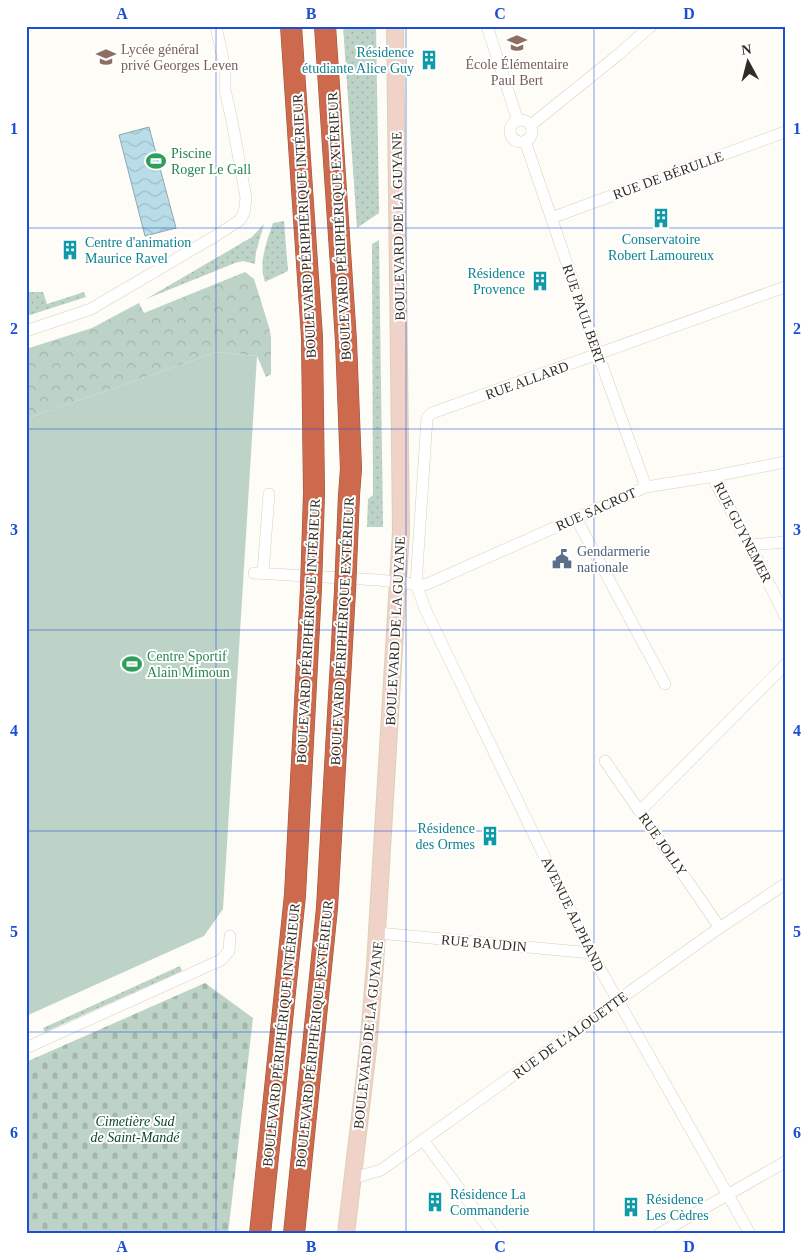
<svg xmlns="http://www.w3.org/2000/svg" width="811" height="1260" viewBox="0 0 811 1260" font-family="Georgia,serif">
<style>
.grass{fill:url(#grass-dots)}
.cemetery{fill:url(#cemetery-stones)}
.park{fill:url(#park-crowns)}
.pitch{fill:#bed3c7}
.water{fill:url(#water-waves);stroke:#90a8ae}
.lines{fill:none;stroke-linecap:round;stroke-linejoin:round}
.street-casing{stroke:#dad1b6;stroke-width:12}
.secondary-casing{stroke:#dad1b6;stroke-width:18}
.highway-casing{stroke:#96543e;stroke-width:22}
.street{stroke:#fff;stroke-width:11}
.secondary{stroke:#f0d2c9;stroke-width:16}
.highway{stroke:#cd694c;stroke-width:21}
.highway-bridge-casing{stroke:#96543e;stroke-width:22;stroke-linecap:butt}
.highway-bridge{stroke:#cd694c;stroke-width:21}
.grid{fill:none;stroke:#1d4ed8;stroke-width:1;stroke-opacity:0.55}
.labels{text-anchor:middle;stroke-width:4;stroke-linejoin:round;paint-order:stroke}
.education-label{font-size:14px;fill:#785e54;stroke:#fff;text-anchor:start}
.culture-label{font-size:14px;fill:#0d838f;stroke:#fff;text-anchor:end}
.leisure-label{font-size:14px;fill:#27864d;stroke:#fff;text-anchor:start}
.street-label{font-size:14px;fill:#312d23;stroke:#fff}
.service-label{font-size:14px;fill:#4e5e75;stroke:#fff;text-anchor:start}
.park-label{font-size:14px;font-style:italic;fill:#0d472e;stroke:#fff}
.neatline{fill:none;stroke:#1d4ed8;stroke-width:2}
.grid-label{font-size:16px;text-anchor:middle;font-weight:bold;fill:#1d4ed8}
</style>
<defs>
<pattern id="grass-dots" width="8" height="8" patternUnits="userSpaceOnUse" patternTransform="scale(1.25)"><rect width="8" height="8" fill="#bed3c7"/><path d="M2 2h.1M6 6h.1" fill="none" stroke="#a4b5ab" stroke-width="1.8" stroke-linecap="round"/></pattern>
<pattern id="cemetery-stones" width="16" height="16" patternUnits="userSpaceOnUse" patternTransform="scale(1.25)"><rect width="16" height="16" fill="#bed3c7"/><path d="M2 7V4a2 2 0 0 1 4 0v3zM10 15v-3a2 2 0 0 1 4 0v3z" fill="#a4b5ab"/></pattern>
<pattern id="park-crowns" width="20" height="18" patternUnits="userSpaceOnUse" patternTransform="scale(1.25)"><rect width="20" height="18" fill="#bed3c7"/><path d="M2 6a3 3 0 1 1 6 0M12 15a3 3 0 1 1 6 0" fill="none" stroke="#a4b5ab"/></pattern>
<pattern id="water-waves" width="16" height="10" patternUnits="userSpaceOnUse" patternTransform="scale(1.25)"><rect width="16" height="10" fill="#b8dde9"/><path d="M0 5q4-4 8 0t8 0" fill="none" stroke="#9fbec8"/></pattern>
</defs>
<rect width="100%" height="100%" fill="#fdfcf6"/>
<path class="grass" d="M343,26H376L379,213L357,228Z
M284,221L288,271L265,282C258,261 267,242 273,223Z
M264,224L256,252L255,264L243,261L235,263L146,299L252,237Z
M379,240L383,527H367L368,499L373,495L372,244Z
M26,292H43L47,304L84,292L86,297L30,315L26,312Z
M180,966L182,971L45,1032L43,1028Z"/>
<path class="cemetery" d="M205,983L253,1018L228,1234H26V1062Z"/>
<path class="park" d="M245,272L254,279L269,327L271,337V374L266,377L257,356L217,352L26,419V349L92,328L137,304L139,303L144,313Z"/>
<path class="pitch" d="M217,352L257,356L223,909L204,936L26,1016V419Z"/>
<path class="water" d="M149,127L176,228L145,236L119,135Z"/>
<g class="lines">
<defs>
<path id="street" d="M487,26L518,121
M510 131a11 11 0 1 1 22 0a11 11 0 1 1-22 0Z
M531,125L619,54L651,26
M525,141L598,354L646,487
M551,218L785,132
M26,331L91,309L217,235L240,220L244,213L246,198L232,121L225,90V69L216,26
M715,476L716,484L750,545L785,616
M576,518L665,684
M750,545L785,542
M254,573L378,580L425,585L646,487L715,476L785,462
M263,573L269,494
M605,761L720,928
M640,811L785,665
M378,933L591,953
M26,1048L221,960L229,951L230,936
M423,1140L493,1234
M353,1178L381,1170L712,933L785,884
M659,1234L785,1162
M750,1234L591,953L426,611L416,584L427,418L432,413L785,287"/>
<path id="secondary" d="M346,1234L368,1049L375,965L401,531L395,26"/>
<path id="highway" d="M291,26L312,337L314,493
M325,26L346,341L351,469L349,495
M260,1234L295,895L311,588
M294,1234L327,908L345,591"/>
</defs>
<use href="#street" class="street-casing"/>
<use href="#secondary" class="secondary-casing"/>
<use href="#highway" class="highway-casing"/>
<use href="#street" class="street"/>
<use href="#secondary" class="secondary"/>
<use href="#highway" class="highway"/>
<defs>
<path id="highway-bridge" d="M311,588L314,493
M345,591L349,495"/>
</defs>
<use href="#highway-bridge" class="highway-bridge-casing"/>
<use href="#highway-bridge" class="highway-bridge"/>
</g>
<path class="grid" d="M216,26V1234M406,26V1234M594,26V1234M26,228H785M26,429H785M26,630H785M26,831H785M26,1032H785"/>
<defs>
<symbol id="school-bare" viewBox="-9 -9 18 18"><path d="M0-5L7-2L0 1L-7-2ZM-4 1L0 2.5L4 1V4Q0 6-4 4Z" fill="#8d6e63" stroke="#fff" stroke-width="2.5" paint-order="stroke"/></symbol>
<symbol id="building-bare" viewBox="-9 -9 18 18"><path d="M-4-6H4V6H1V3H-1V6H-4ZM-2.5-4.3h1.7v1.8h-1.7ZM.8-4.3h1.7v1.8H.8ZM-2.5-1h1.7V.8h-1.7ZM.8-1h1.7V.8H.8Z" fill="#0f9aa8" stroke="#fff" stroke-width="2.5" paint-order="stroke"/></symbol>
<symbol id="stadium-bare" viewBox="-9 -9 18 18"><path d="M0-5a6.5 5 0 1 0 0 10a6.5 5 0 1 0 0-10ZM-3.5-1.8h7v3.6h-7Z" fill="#2e9e5b" stroke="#fff" stroke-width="2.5" paint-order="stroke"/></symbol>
<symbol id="civic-bare" viewBox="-9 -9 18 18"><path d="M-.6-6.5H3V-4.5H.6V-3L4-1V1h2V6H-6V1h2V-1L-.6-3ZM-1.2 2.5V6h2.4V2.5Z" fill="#5c6f8a" stroke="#fff" stroke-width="2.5" paint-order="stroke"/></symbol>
</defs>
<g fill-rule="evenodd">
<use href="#school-bare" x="503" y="29" width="28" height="28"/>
<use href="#school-bare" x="92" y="43" width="28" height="28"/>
<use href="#building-bare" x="415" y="46" width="28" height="28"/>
<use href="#stadium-bare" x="142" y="147" width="28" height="28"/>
<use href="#building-bare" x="647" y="204" width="28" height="28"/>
<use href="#building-bare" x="56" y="236" width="28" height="28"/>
<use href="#building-bare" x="526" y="267" width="28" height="28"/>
<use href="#civic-bare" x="548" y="545" width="28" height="28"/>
<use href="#stadium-bare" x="118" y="650" width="28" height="28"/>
<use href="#building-bare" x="476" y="822" width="28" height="28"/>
<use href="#building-bare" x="421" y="1188" width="28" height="28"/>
<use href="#building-bare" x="617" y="1193" width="28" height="28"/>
</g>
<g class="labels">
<g class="education-label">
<text x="121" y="54">Lycée général<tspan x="121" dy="16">privé Georges Leven</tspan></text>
<text x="517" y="69" text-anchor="middle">École Élémentaire<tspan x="517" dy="16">Paul Bert</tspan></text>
</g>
<g class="culture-label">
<text x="414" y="57">Résidence<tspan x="414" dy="16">étudiante Alice Guy</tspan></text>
<text x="661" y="244" text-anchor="middle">Conservatoire<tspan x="661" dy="16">Robert Lamoureux</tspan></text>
<text x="85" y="247" text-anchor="start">Centre d'animation<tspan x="85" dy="16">Maurice Ravel</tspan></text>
<text x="525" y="278">Résidence<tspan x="525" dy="16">Provence</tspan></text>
<text x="475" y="833">Résidence<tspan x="475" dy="16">des Ormes</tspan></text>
<text x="450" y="1199" text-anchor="start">Résidence La<tspan x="450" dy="16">Commanderie</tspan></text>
<text x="646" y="1204" text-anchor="start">Résidence<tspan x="646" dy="16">Les Cèdres</tspan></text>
</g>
<g class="leisure-label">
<text x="171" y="158">Piscine<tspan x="171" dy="16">Roger Le Gall</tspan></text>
<text x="147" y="661">Centre Sportif<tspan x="147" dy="16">Alain Mimoun</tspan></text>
</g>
<g class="street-label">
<text transform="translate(668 175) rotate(-20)" y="5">RUE DE BÉRULLE</text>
<text transform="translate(304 226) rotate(-93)" y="5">BOULEVARD PÉRIPHÉRIQUE INTÉRIEUR</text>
<text transform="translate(339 226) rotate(-93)" y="5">BOULEVARD PÉRIPHÉRIQUE EXTÉRIEUR</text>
<text transform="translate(398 226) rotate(-91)" y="5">BOULEVARD DE LA GUYANE</text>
<text transform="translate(584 314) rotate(71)" y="5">RUE PAUL BERT</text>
<text transform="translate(527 380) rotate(-20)" y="5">RUE ALLARD</text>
<text transform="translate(596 509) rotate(-24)" y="5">RUE SACROT</text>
<text transform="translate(743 532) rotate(63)" y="5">RUE GUYNEMER</text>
<text transform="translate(308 631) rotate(-87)" y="5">BOULEVARD PÉRIPHÉRIQUE INTÉRIEUR</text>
<text transform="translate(342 631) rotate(-87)" y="5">BOULEVARD PÉRIPHÉRIQUE EXTÉRIEUR</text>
<text transform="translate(395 631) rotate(-87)" y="5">BOULEVARD DE LA GUYANE</text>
<text transform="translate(663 844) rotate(55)" y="5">RUE JOLLY</text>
<text transform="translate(573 914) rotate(64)" y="5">AVENUE ALPHAND</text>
<text transform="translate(484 943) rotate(5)" y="5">RUE BAUDIN</text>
<text transform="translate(314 1034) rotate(-84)" y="5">BOULEVARD PÉRIPHÉRIQUE EXTÉRIEUR</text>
<text transform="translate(281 1035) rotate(-84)" y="5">BOULEVARD PÉRIPHÉRIQUE INTÉRIEUR</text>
<text transform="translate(368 1035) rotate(-84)" y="5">BOULEVARD DE LA GUYANE</text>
<text transform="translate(570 1035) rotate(-36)" y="5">RUE DE L'ALOUETTE</text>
</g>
<g class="service-label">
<text x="577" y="556">Gendarmerie<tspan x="577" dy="16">nationale</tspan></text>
</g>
<g class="park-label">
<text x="135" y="1126">Cimetière Sud<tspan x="135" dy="16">de Saint-Mandé</tspan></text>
</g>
</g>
<rect width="811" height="1260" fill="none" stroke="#ffffff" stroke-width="55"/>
<g transform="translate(748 62) rotate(353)" stroke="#ffffff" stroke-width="4" paint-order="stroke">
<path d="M0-4L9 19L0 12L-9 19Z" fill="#312d23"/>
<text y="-8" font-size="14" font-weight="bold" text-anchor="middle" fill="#312d23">N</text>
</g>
<rect x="28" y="28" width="756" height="1204" class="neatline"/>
<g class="grid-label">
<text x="122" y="19">A</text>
<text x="311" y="19">B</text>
<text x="500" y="19">C</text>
<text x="689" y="19">D</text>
<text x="14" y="134">1</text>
<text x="797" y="134">1</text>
<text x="14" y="334">2</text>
<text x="797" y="334">2</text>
<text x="14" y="535">3</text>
<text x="797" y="535">3</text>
<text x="14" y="736">4</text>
<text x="797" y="736">4</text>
<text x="14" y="937">5</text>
<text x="797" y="937">5</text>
<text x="14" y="1138">6</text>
<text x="797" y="1138">6</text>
<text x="122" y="1252">A</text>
<text x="311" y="1252">B</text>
<text x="500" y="1252">C</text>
<text x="689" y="1252">D</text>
</g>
</svg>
